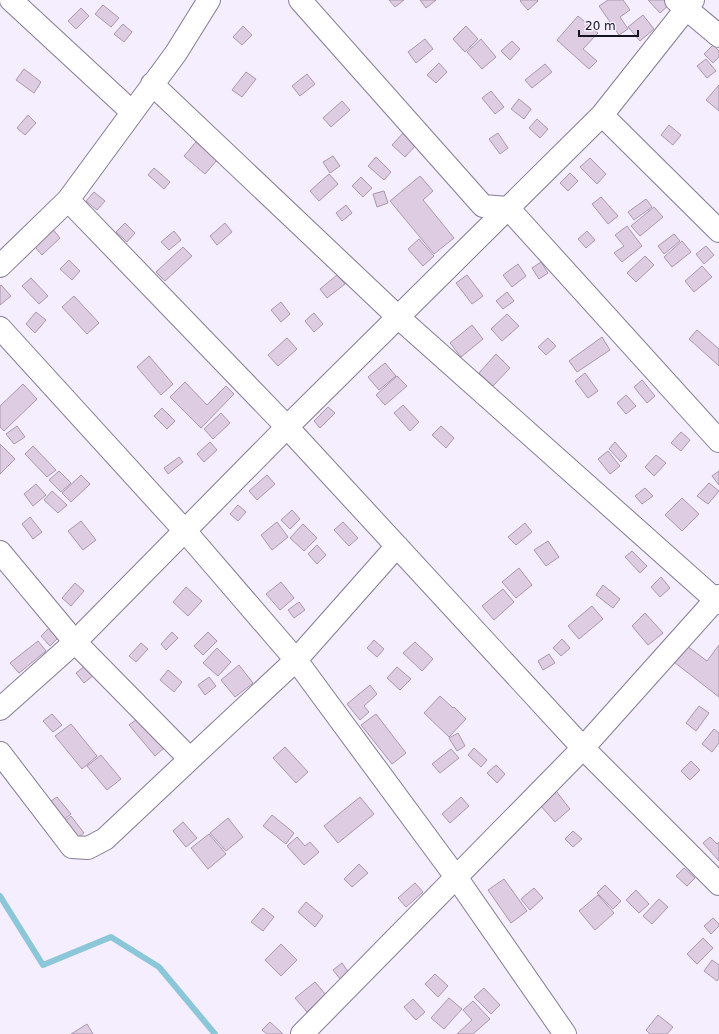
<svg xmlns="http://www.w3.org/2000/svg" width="719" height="1034" viewBox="0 0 719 1034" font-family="'DejaVu Sans',sans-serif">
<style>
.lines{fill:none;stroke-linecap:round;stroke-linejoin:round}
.stream{stroke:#8cc7d9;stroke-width:6}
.building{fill:#decce3;stroke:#a997ad}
.minor-casing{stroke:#857b93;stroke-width:24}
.minor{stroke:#fff;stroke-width:22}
</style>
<rect width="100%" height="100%" fill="#f4eefe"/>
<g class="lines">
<path class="stream" d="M0,896L43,965L111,937L159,967L215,1034"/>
</g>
<path class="building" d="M389,0H404L395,7Z
M420,0H436L426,8Z
M521,0H537L538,1L528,10L520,1Z
M608,0H623L630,10L620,17L628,29L619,35L599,6Z
M648,0H670L672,2L660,13Z
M103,5L119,18L111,27L95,14Z
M81,8L89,16L76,29L68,21Z
M643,15L654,29L640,41L628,27Z
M578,16L598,33L583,49L597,61L589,69L557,40Z
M123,24L132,32L124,42L114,34Z
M243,26L252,35L242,45L233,37Z
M466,26L478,39L465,52L453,39Z
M425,39L433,49L416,63L408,52Z
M481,39L496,57L482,69L467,52Z
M512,41L520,49L510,60L501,51Z
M713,45L719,51V57L713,63L704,54Z
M706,59L716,71L707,78L697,66Z
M439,63L447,72L436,83L427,75Z
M545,64L552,72L532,88L525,80Z
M24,69L41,82L34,93L16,80Z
M246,72L256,79L242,97L232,90Z
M307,74L315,84L300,96L292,86Z
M719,85V111L706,100Z
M491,91L504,107L495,114L482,98Z
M519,99L531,109L524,119L511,109Z
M342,101L350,110L331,127L323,118Z
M28,115L36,123L25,135L17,128Z
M537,119L548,129L540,138L529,128Z
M669,125L681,135L673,145L661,135Z
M405,131L418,143L405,157L392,145Z
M498,133L508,148L500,154L489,139Z
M196,142L217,160L205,174L184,156Z
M333,156L340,166L330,173L323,162Z
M376,157L391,172L384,180L368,166Z
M590,158L606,174L597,184L580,167Z
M154,168L170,182L164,189L148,175Z
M570,173L578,181L568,191L560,183Z
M329,174L338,184L319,201L310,191Z
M420,176L433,191L423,200L454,238L434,254L390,201Z
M361,177L372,188L363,197L352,186Z
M384,191L388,203L377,207L373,194Z
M94,192L105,201L97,210L86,201Z
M601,197L618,216L608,224L592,204Z
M646,199L652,207L634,220L628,212Z
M346,205L352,213L342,221L336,213Z
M654,207L663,217L640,236L631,226Z
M125,223L135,233L127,242L116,232Z
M225,223L232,232L217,245L210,236Z
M627,226L642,246L622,262L614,253L624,246L615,235Z
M51,227L60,238L42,255L33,245Z
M174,231L181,240L169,250L161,242Z
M587,231L595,240L586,248L578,239Z
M674,234L680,241L664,254L658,246Z
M419,239L434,256L423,266L408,249Z
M682,241L691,252L672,267L664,257Z
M706,246L714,255L704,264L696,254Z
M183,247L192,256L165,281L156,272Z
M645,256L654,265L636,282L627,273Z
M69,260L80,271L72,280L60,269Z
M541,262L548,273L539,279L532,268Z
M518,264L526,276L512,287L503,275Z
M702,266L712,277L694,292L685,281Z
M337,275L345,284L327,298L320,289Z
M467,275L483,296L472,304L456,283Z
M31,278L48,296L39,304L22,286Z
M1,285L11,296L0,305V286Z
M507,292L514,301L503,309L496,301Z
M74,296L99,323L87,334L62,307Z
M281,302L290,314L281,322L271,310Z
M36,312L46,320L35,333L26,324Z
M314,313L323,324L314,332L305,321Z
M507,314L519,326L502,341L491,329Z
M472,325L483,339L461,357L450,343Z
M697,330L719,349V366L689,339Z
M602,337L610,350L577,372L569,361Z
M287,338L297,349L278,366L268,355Z
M548,338L556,346L546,355L538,347Z
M496,354L510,368L493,386L479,373Z
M149,356L173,384L161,395L137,367Z
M385,363L396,376L379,390L368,377Z
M585,373L598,391L588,398L575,381Z
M397,376L407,386L385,405L376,395Z
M642,380L655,396L647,403L634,387Z
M185,382L207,405L226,386L234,394L201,428L170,397Z
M23,384L37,399L4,431L0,427V406Z
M626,395L636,406L626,414L617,403Z
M403,405L419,422L410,431L394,413Z
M328,407L335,413L320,428L314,421Z
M162,408L175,421L167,429L154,416Z
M221,413L230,423L213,439L204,429Z
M17,426L25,437L14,444L6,434Z
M441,426L454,438L446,448L432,435Z
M681,432L690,440L681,451L671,443Z
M210,442L217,450L204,462L197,454Z
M615,442L627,456L621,462L609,449Z
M0,444L15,459L0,474Z
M33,446L56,470L47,477L25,454Z
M608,451L620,466L610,474L598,459Z
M656,455L666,463L654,476L645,467Z
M179,457L183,462L168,474L164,468Z
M59,471L71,483L61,492L49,480Z
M719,471V485L712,476Z
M81,475L90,484L71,502L62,493Z
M267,475L275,484L257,500L249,491Z
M709,483L719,491L708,504L697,496Z
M36,484L46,495L33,506L24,494Z
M645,488L653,496L642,504L635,496Z
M52,491L67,505L58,513L44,500Z
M682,498L699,514L682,531L665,515Z
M238,505L246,512L238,521L230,514Z
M292,510L300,519L290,529L281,520Z
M30,517L42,532L33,539L22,524Z
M81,521L96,540L83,550L68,531Z
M277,522L288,537L272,550L261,535Z
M343,522L358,538L349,546L334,530Z
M525,523L532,532L516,545L508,537Z
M303,524L317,538L304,551L290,538Z
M548,541L559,557L546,566L534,550Z
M317,545L326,555L317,564L308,554Z
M632,551L647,566L640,573L625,557Z
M519,568L532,585L516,598L502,582Z
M661,577L670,588L660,597L651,587Z
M281,582L294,598L280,610L266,594Z
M75,583L84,591L71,606L62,598Z
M603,585L620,599L613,608L596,595Z
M186,587L202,601L188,616L173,602Z
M503,589L514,602L494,620L482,606Z
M299,602L305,610L294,618L288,610Z
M592,606L603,619L579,639L568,626Z
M645,613L663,633L648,645L632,626Z
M50,627L60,636L50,646L41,636Z
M172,632L178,638L166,650L161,644Z
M208,632L217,641L203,655L194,646Z
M562,639L570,648L561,656L553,648Z
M374,640L384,649L377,657L367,648Z
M38,641L46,651L19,673L10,663Z
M415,642L433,659L422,671L403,653Z
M141,643L148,649L136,662L129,656Z
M719,645V697L674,662L687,646L707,661Z
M217,648L231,662L218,676L203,663Z
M549,654L555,663L543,670L538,661Z
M86,665L94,675L84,683L76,673Z
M239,665L253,683L235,697L221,680Z
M397,667L411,679L400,690L387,678Z
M168,670L182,682L174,692L160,680Z
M209,677L216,686L205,695L198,685Z
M370,685L377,694L364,706L369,712L360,720L347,704Z
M440,696L453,708L454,707L466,719L449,737L424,713Z
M699,706L709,713L696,731L686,723Z
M52,714L62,725L53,732L43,721Z
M376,714L406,753L392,764L361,725Z
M140,717L165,747L155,756L129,725Z
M71,724L97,756L82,769L55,736Z
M714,729L719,733V743L712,752L702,744Z
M458,733L465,746L457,751L449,738Z
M285,747L308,772L296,783L273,758Z
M474,748L487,760L481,767L468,755Z
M451,749L459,758L440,773L432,764Z
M101,755L121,779L107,790L87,766Z
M691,761L700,770L690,780L681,771Z
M496,765L505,774L497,783L487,773Z
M556,791L570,809L555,822L540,805Z
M57,797L71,814L59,823L45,805Z
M360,797L374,814L338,843L324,826Z
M461,797L469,806L450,823L442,814Z
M272,815L294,833L286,844L263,826Z
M71,816L84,833L76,840L62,824Z
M228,818L243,837L226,851L210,833Z
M183,822L197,838L186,847L173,831Z
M573,831L582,839L573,847L565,839Z
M209,834L226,854L208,869L191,848Z
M297,837L305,846L310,842L319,852L304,865L287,846Z
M710,837L717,844L719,842V861L703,843Z
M359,864L368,873L352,887L344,879Z
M684,868L695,878L687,886L676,876Z
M504,879L527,911L511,923L488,890Z
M415,883L423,892L406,907L398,898Z
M605,885L621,901L613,909L597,893Z
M534,888L543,898L530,910L521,899Z
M636,890L649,904L639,913L626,900Z
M598,895L614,913L595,930L579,911Z
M659,899L668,907L652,924L643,916Z
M306,902L323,916L315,927L298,912Z
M263,908L274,917L263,931L251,922Z
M713,918L719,924V926L711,934L704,926Z
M703,938L713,948L697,964L687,954Z
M281,944L297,960L281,976L265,960Z
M712,960L719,965V978L717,981L704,971Z
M342,963L349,973L341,980L333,970Z
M435,974L448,986L438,997L425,984Z
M315,982L326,995L307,1012L295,998Z
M484,988L500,1005L491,1014L474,997Z
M449,998L462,1009L444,1029L431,1018Z
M413,999L425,1012L416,1020L404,1007Z
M473,1001L490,1019L473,1034H457L472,1020L463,1010Z
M658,1015L673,1027L667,1034H650L646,1030Z
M270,1022L283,1034H267L262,1030Z
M87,1024L93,1034H71Z"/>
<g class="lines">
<defs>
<path id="minor" d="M11,0L132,112
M300,0L483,206L508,208L719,441
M676,0L719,36
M152,84L398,317L719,603
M602,115L719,231
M68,200L287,427L583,748L719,884
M0,266L68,200L176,53L209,0
M0,328L185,531L296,660L456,877L565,1034
M0,552L75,642L190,759L296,660L397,546
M0,709L75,642L287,427L602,115L693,0
M0,753L72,847L88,848L105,839L190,759
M302,1034L583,748L719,596"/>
</defs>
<use href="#minor" class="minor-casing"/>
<use href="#minor" class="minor"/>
</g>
<path d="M579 30v6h59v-6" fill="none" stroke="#16131c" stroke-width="2"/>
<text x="585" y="30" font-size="12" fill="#16131c" stroke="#f4eefe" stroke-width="3" paint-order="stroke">20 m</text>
</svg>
